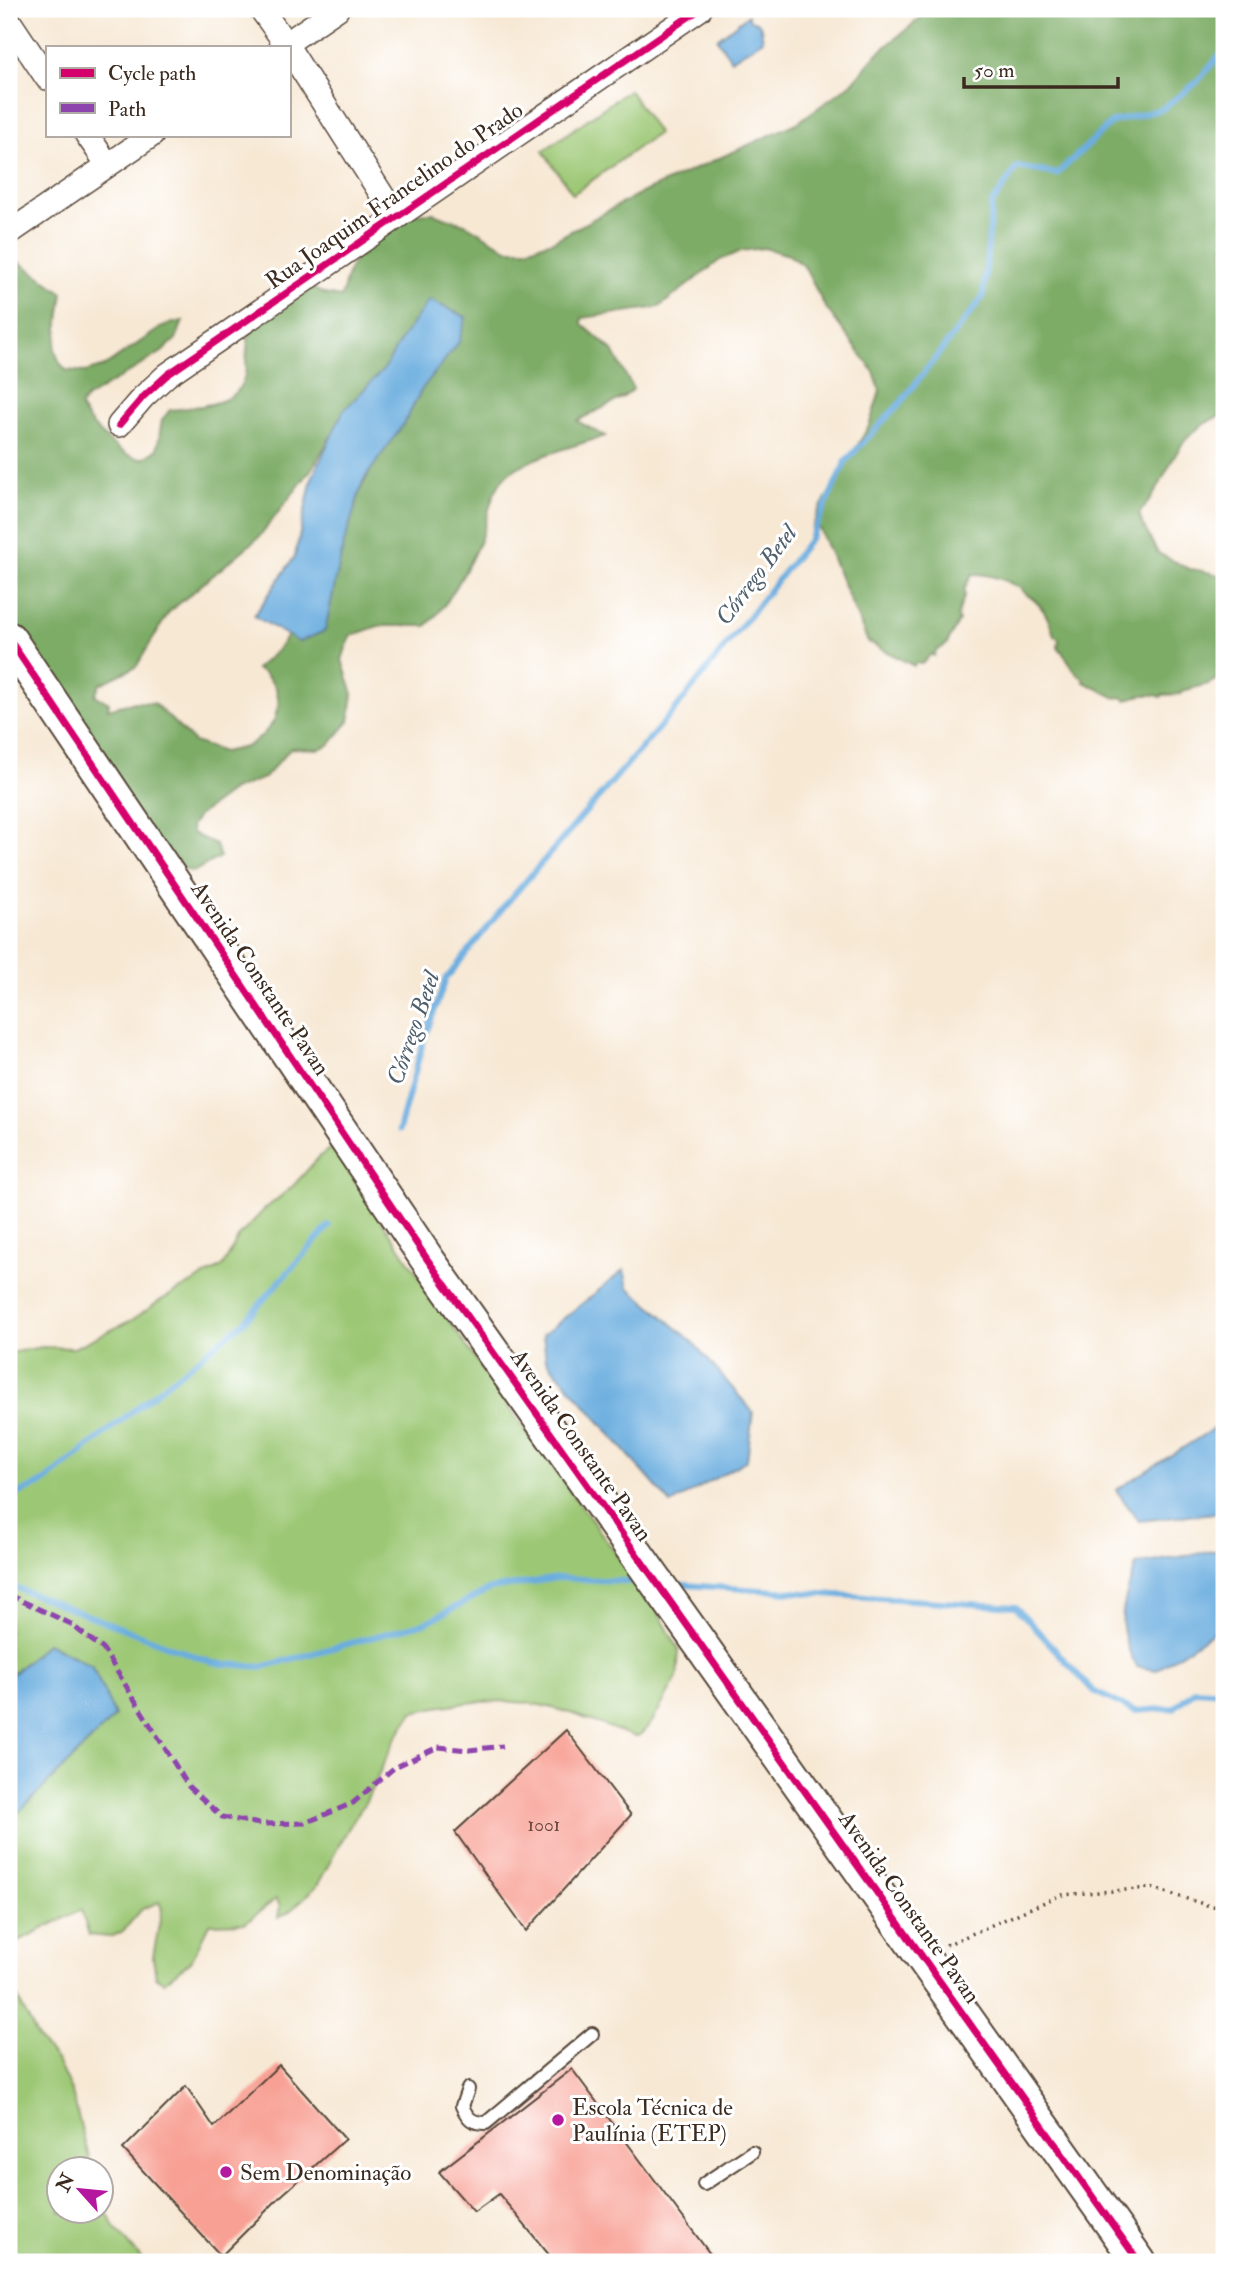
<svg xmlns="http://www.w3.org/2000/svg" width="1233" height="2271" viewBox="0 0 1233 2271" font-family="'IM FELL Double Pica',serif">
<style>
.green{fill:#9cc875;stroke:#6c794a;stroke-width:2}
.forest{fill:#7dac66;stroke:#5c6b42;stroke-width:2;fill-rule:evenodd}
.water{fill:#6baddf;stroke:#536c7e;stroke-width:2}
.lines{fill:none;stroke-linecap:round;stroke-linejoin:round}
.stream{stroke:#6baddf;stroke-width:6}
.building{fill:#f8a094}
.lane-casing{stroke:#574639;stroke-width:16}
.street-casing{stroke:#574639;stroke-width:26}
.secondary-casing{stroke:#574639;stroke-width:37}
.path{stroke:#574639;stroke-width:3.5;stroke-dasharray:2 5;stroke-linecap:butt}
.lane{stroke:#fff;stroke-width:12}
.street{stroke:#fff;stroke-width:23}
.secondary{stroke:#fff;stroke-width:33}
.quiet{stroke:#8e44ad;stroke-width:5;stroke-dasharray:10 5;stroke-linecap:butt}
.cycleway-casing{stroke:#fff;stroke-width:11}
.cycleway{stroke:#d6006c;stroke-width:7}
.poi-dot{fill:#b5179e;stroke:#fff;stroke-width:2.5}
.labels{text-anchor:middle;stroke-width:6;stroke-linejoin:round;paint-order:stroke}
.number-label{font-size:19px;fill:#6a483c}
.street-label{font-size:23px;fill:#3b2a1e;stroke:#fff}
.poi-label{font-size:23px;fill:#3b2a1e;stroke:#fff;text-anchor:start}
.water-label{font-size:24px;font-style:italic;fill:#4e5e6b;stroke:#fff}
</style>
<rect width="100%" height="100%" fill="#fff"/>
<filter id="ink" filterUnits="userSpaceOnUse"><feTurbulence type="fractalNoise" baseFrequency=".0143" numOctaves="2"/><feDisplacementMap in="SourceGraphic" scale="14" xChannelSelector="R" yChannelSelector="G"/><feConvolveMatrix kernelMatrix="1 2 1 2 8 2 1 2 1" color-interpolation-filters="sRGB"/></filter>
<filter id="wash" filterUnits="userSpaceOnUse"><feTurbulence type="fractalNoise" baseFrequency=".00686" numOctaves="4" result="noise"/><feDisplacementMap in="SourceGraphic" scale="28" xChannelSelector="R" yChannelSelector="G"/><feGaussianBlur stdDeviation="1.57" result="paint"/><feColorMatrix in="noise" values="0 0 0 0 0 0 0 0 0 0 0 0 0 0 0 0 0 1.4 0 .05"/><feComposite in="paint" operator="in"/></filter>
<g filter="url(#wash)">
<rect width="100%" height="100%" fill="#f7e8d4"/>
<path class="green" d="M629,90L658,133L573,194L543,151Z
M332,1147L491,1383L656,1608L679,1650L677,1678L652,1722L640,1735L635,1737C608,1728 581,1715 553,1708C507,1696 459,1701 413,1712L395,1739L366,1801L348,1829L317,1886L289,1912L278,1918L280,1906L276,1899L245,1923L209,1924L191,1961L164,1982L156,1977L153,1957L162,1909L159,1902L142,1909L123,1931L110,1937L89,1935L81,1910L10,1945L9,1956V1353L42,1347L74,1348L134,1319L161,1300L223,1266L239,1236L264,1210L293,1186L320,1156Z
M9,1981L38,2038L58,2063L72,2093L92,2169L60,2170V2212H102V2202L113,2225L144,2262H9Z"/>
<path class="forest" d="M931,9H1224V414C1166,437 1175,476 1139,513L1143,525L1158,553L1189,569C1195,569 1218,574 1224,577V671L1218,679L1208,684L1182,691L1181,694L1162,695L1161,697C1152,692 1134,696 1127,700L1121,697L1116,698L1084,682L1083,678C1070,671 1070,657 1058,648L1059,638L1054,636C1049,617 1041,602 1024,593L1022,589C1005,580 991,574 972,574L964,590L965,594L957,617L959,621L946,645L936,651L934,656L931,654L922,664L915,663L914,666L868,642L819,528L812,529L818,512L869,426L880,391L874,372L824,305L804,266L789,255L764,248L741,251L720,260L659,307L582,318V324L613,351L633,389C628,398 590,413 577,421L605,436C579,445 524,458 506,476C488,494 488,524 478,545C466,571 447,607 426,626H378L350,636L342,660L353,694L349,721L329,745L319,749L291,748L264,778L233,790L198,816L191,826L192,833L216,845L220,857L193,872L175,866L158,848L9,622V255L63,293L55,349L59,362L66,370L85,372L105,366L165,325L183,321L176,339L162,352L87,398L80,406C86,422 124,461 143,458C147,457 153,452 157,450L162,420L170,410C201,406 243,407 246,368C247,357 246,340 251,331C263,307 287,299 310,287L324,294L341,297L349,270L369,236L410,214L433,213L467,225L507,249H526L553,241L637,195L797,123L851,84L877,54ZM429,358L340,529L330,580L276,651L256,669L265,674L276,688L279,703L274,721L262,736L246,747L223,752L194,742L154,703L135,702L108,709L109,703L95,695L100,684L136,667L169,612L259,537L311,470L351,403Z"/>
<path class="water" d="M748,15L750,20C764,23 760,29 763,40L731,60L717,39Z
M429,300L466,317L459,342L422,389L405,422L363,481L343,547L325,631L299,642L254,616L295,556L312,478L343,411L385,368L402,338Z
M624,1270L628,1287L692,1341L753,1412L747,1460L671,1504L546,1360L543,1335Z
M1224,1422V1512L1139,1521L1116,1490Z
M1224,1549V1625L1157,1670L1137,1667C1114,1626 1122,1607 1136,1565Z
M47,1643L92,1666L115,1716L9,1822V1677Z"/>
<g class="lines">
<path class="stream" d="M399,1130L423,1042L446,979L506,904L683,700L810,539L846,461L901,402L983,297L992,204L1017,167L1057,174L1112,122L1162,109L1196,83L1224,50
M9,1498L44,1482L244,1322L329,1226
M670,1584L1016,1607L1093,1691L1135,1711L1174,1708L1195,1690L1224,1692
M9,1585L213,1663L262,1667L425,1623L490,1589L558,1578L642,1582"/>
</g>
<g id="blocks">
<path class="building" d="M566,1730L631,1815L526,1931L455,1832Z
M279,2065L345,2139L281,2196L221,2256L123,2149L186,2086L214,2127Z
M572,2069L716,2262H555L499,2194L474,2212L439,2172Z"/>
</g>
</g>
<g filter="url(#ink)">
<use href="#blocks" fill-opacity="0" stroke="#574639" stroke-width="2"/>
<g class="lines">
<defs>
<path id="lane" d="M468,2089L462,2106C468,2119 472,2123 486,2123L592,2034
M704,2184L752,2152"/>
<path id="street" d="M261,9L288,47
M9,21L47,78
M281,47L337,9
M289,49L396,217
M87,135L108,165
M9,233L152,135
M119,425L143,397L167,375L700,9"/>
<path id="secondary" d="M9,639L427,1259L1139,2262"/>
</defs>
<use href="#lane" class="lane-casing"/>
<use href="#street" class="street-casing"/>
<use href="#secondary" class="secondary-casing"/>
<path class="path" d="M946,1945L1061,1895L1151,1888L1210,1906L1224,1907"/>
<use href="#lane" class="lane"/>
<use href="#street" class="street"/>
<use href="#secondary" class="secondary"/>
<path class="quiet" d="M9,1595L69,1623L103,1649L189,1787L222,1817L260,1824L305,1823L353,1803L395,1767L438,1747L469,1750L503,1746"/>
<defs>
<path id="cycleway" d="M119,425L143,397L167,375L700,9
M9,639L427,1259L1139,2262"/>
</defs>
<use href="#cycleway" class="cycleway-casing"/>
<use href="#cycleway" class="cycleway"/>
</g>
</g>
<g class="poi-dot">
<circle cx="558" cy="2120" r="7"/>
<circle cx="226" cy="2172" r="7"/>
</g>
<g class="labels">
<g class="number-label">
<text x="544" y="1831">1001</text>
</g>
<g class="street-label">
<text transform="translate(394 195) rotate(-35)" y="8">Rua Joaquim Francelino do Prado</text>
<text transform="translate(261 978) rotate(56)" y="8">Avenida Constante Pavan</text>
<text transform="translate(582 1445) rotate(55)" y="8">Avenida Constante Pavan</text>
<text transform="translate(910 1907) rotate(55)" y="8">Avenida Constante Pavan</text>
</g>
<g class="poi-label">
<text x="572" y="2115">Escola Técnica de<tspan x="572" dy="26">Paulínia (ETEP)</tspan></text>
<text x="240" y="2180">Sem Denominação</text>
</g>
<g class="water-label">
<text transform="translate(756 575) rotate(-53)" y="8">Córrego Betel</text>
<text transform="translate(413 1028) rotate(-71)" y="8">Córrego Betel</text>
</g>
</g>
<rect width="1233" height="2271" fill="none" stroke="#fff" stroke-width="35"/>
<rect x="46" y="46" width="245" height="91" fill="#ffffff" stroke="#b1aaa5" stroke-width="2"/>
<rect x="60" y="68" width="35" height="10" fill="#d6006c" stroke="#b1aaa5" stroke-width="2"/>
<text x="108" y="80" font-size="21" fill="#3b2a1e">Cycle path</text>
<rect x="60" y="103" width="35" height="10" fill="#8e44ad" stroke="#b1aaa5" stroke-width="2"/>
<text x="108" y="116" font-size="21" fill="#3b2a1e">Path</text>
<g transform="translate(80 2190) rotate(297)"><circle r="33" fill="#ffffff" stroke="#b1aaa5" stroke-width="2"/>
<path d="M0-5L12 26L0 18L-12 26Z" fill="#b5179e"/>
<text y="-10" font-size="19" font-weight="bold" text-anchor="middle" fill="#3b2a1e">N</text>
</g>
<path d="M964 77v10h154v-10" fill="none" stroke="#3b2a1e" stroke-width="3.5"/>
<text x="974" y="77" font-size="21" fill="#3b2a1e" stroke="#ffffff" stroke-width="5" paint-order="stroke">50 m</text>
</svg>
